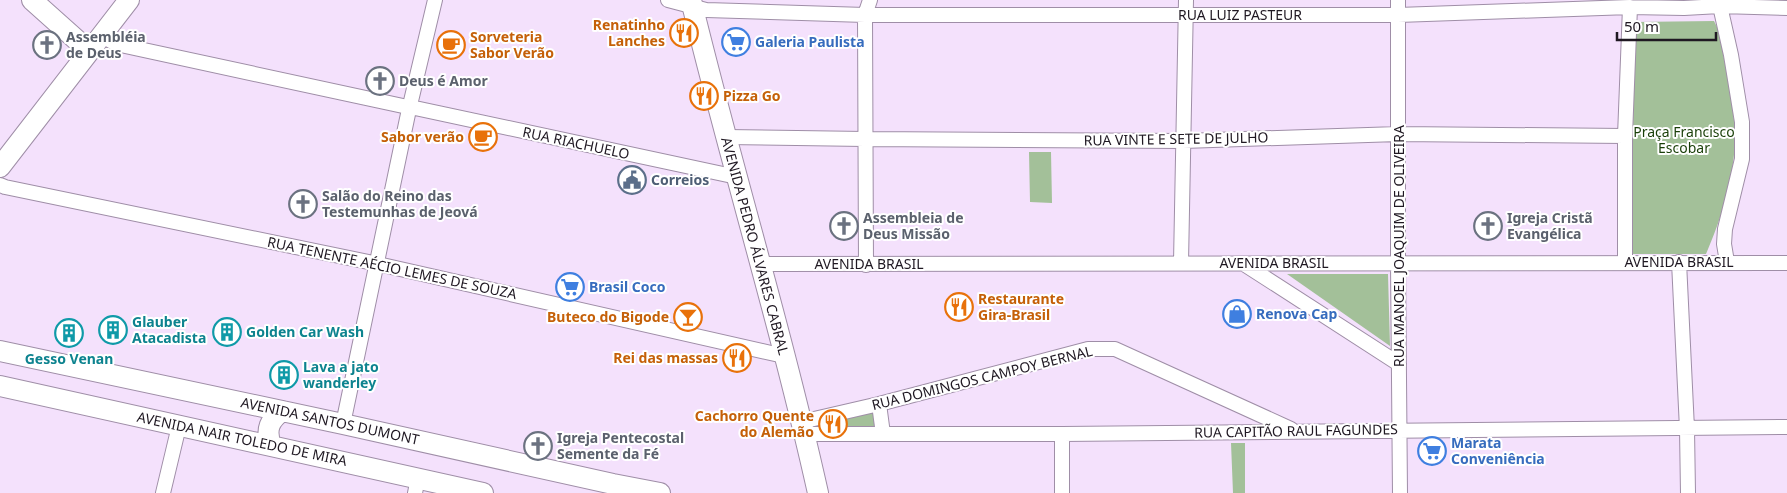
<svg xmlns="http://www.w3.org/2000/svg" width="1787" height="493" viewBox="0 0 1787 493" font-family="'Noto Sans',sans-serif">
<style>
.green{fill:#a3c099}
.lines{fill:none;stroke-linecap:round;stroke-linejoin:round}
.street-casing{stroke:#9f8ea7;stroke-width:16}
.secondary-casing{stroke:#9f8ea7;stroke-width:22}
.street{stroke:#fff;stroke-width:14}
.secondary{stroke:#fff;stroke-width:20}
.labels{text-anchor:middle;stroke-width:4;stroke-linejoin:round;paint-order:stroke}
.street-label{font-size:14px;fill:#1f1822;stroke:#fff}
.food-label{font-size:14px;font-weight:bold;fill:#c56008;stroke:#fff;text-anchor:end}
.worship-label{font-size:14px;font-weight:bold;fill:#5b616d;stroke:#fff;text-anchor:start}
.shop-label{font-size:14px;font-weight:bold;fill:#366cbe;stroke:#fff;text-anchor:start}
.park-label{font-size:14px;fill:#193f08;stroke:#fff}
.service-label{font-size:14px;font-weight:bold;fill:#4e5e75;stroke:#fff;text-anchor:start}
.culture-label{font-size:14px;font-weight:bold;fill:#0d838f;stroke:#fff;text-anchor:start}
</style>
<rect width="100%" height="100%" fill="#f4e1fc"/>
<path class="green" d="M1714,21L1720,33C1724,63 1731,91 1734,120C1739,164 1723,215 1706,254H1632L1634,22Z
M1029,152H1051L1052,203L1030,202Z
M1287,274H1388L1390,346Z
M872,410L877,412V427L815,430L814,424Z
M1231,443H1245V493H1233Z"/>
<g class="lines">
<defs>
<path id="street" d="M668,0L706,10L865,15H1398L1630,7L1684,8L1720,6L1787,8
M1398,0V263L1400,493
M1720,6L1731,55L1742,122V159L1725,229L1724,244L1727,262
M102,36L116,44L403,106
M411,101L435,0
M415,108L737,177
M726,137L865,139L1183,141L1398,134L1625,136
M0,185L5,187L378,264L784,356
M1625,262V136L1630,7
M1679,262L1687,429L1688,493
M1181,263L1186,0
M761,264L1787,263
M1244,264L1399,364
M866,265L865,15L870,0
M879,404L883,434
M801,422L879,404L1088,349H1115L1291,429
M343,424L408,114
M805,434H1062L1787,427
M163,493L179,426
M415,493L418,478
M1062,493V434"/>
<path id="secondary" d="M32,0L89,51
M691,0C731,165 781,327 818,493
M0,167L129,0
M0,351L343,424L613,484L660,493
M0,386L483,493
M271,445C265,429 270,420 282,411"/>
</defs>
<use href="#street" class="street-casing"/>
<use href="#secondary" class="secondary-casing"/>
<use href="#street" class="street"/>
<use href="#secondary" class="secondary"/>
</g>
<defs>
<symbol id="restaurant-ring" viewBox="-11 -11 22 22"><circle r="9.5" fill="#fff" stroke="#e8710a" stroke-width="1.5"/><path d="M-5-6h1v4h1v-4h1v4h1v-4h1v5L-1.5 .5V6h-2V.5L-5-1ZM5-6V6H3V1.5H1.5Q1.5-4 5-6Z" fill="#e8710a"/></symbol>
<symbol id="supermarket-ring" viewBox="-11 -11 22 22"><circle r="9.5" fill="#fff" stroke="#3f7fe0" stroke-width="1.5"/><path d="M-6-5.5h2.5l.6 2H6L4.5 2H-2.5L-4.4-4H-6ZM-1.5 3.2a1.3 1.3 0 1 0 .1 0ZM3 3.2a1.3 1.3 0 1 0 .1 0Z" fill="#3f7fe0"/></symbol>
<symbol id="church-ring" viewBox="-11 -11 22 22"><circle r="9.5" fill="#fff" stroke="#6b7280" stroke-width="1.5"/><path d="M-1.2-6h2.4v3.5h3.3v2.4h-3.3V6h-2.4V-.1h-3.3v-2.4h3.3Z" fill="#6b7280"/></symbol>
<symbol id="cafe-ring" viewBox="-11 -11 22 22"><circle r="9.5" fill="#fff" stroke="#e8710a" stroke-width="1.5"/><path d="M-5.5-4.5H6V0H3Q3 3.5 0 3.5H-2.5Q-5.5 3.5-5.5 0ZM3-3.2v2h1.7v-2ZM-6 4.5H4V6H-6Z" fill="#e8710a"/></symbol>
<symbol id="civic-ring" viewBox="-11 -11 22 22"><circle r="9.5" fill="#fff" stroke="#5c6f8a" stroke-width="1.5"/><path d="M-.6-6.5H3V-4.5H.6V-3L4-1V1h2V6H-6V1h2V-1L-.6-3ZM-1.2 2.5V6h2.4V2.5Z" fill="#5c6f8a"/></symbol>
<symbol id="shop-ring" viewBox="-11 -11 22 22"><circle r="9.5" fill="#fff" stroke="#3f7fe0" stroke-width="1.5"/><path d="M-5-2.5h2.3a2.7 3.5 0 0 1 5.4 0H5L5.5 6h-11ZM-1.5-2.5h3a1.5 2.3 0 0 0-3 0Z" fill="#3f7fe0"/></symbol>
<symbol id="bar-ring" viewBox="-11 -11 22 22"><circle r="9.5" fill="#fff" stroke="#e8710a" stroke-width="1.5"/><path d="M-6-5H6L.8 .8V4.5H3.5V6h-7V4.5H-.8V.8Z" fill="#e8710a"/></symbol>
<symbol id="building-ring" viewBox="-11 -11 22 22"><circle r="9.5" fill="#fff" stroke="#0f9aa8" stroke-width="1.5"/><path d="M-4-6H4V6H1V3H-1V6H-4ZM-2.5-4.3h1.7v1.8h-1.7ZM.8-4.3h1.7v1.8H.8ZM-2.5-1h1.7V.8h-1.7ZM.8-1h1.7V.8H.8Z" fill="#0f9aa8"/></symbol>
</defs>
<g fill-rule="evenodd">
<use href="#restaurant-ring" x="668" y="17" width="32" height="32"/>
<use href="#supermarket-ring" x="720" y="26" width="32" height="32"/>
<use href="#church-ring" x="31" y="29" width="32" height="32"/>
<use href="#cafe-ring" x="435" y="29" width="32" height="32"/>
<use href="#church-ring" x="364" y="65" width="32" height="32"/>
<use href="#restaurant-ring" x="688" y="80" width="32" height="32"/>
<use href="#cafe-ring" x="467" y="121" width="32" height="32"/>
<use href="#civic-ring" x="616" y="164" width="32" height="32"/>
<use href="#church-ring" x="287" y="188" width="32" height="32"/>
<use href="#church-ring" x="828" y="210" width="32" height="32"/>
<use href="#church-ring" x="1472" y="210" width="32" height="32"/>
<use href="#supermarket-ring" x="554" y="271" width="32" height="32"/>
<use href="#restaurant-ring" x="943" y="291" width="32" height="32"/>
<use href="#shop-ring" x="1221" y="298" width="32" height="32"/>
<use href="#bar-ring" x="672" y="301" width="32" height="32"/>
<use href="#building-ring" x="97" y="314" width="32" height="32"/>
<use href="#building-ring" x="211" y="316" width="32" height="32"/>
<use href="#building-ring" x="53" y="317" width="32" height="32"/>
<use href="#restaurant-ring" x="721" y="342" width="32" height="32"/>
<use href="#building-ring" x="268" y="359" width="32" height="32"/>
<use href="#restaurant-ring" x="817" y="408" width="32" height="32"/>
<use href="#church-ring" x="522" y="430" width="32" height="32"/>
<use href="#supermarket-ring" x="1416" y="435" width="32" height="32"/>
</g>
<g class="labels">
<g class="street-label">
<text x="1240" y="20">RUA LUIZ PASTEUR</text>
<text transform="translate(1176 139) rotate(-1)" y="5">RUA VINTE E SETE DE JULHO</text>
<text transform="translate(576 143) rotate(12)" y="5">RUA RIACHUELO</text>
<text transform="translate(755 246) rotate(75)" y="5">AVENIDA PEDRO ÁLVARES CABRAL</text>
<text transform="translate(1399 246) rotate(-90)" y="5">RUA MANOEL JOAQUIM DE OLIVEIRA</text>
<text x="1679" y="267">AVENIDA BRASIL</text>
<text x="1274" y="268">AVENIDA BRASIL</text>
<text x="869" y="269">AVENIDA BRASIL</text>
<text transform="translate(392 268) rotate(12)" y="5">RUA TENENTE AÉCIO LEMES DE SOUZA</text>
<text transform="translate(982 378) rotate(-14)" y="5">RUA DOMINGOS CAMPOY BERNAL</text>
<text transform="translate(330 421) rotate(12)" y="5">AVENIDA SANTOS DUMONT</text>
<text transform="translate(1296 431) rotate(-1)" y="5">RUA CAPITÃO RAUL FAGUNDES</text>
<text transform="translate(242 439) rotate(12)" y="5">AVENIDA NAIR TOLEDO DE MIRA</text>
</g>
<g class="food-label">
<text x="665" y="30">Renatinho<tspan x="665" dy="16">Lanches</tspan></text>
<text x="470" y="42" text-anchor="start">Sorveteria<tspan x="470" dy="16">Sabor Verão</tspan></text>
<text x="723" y="101" text-anchor="start">Pizza Go</text>
<text x="464" y="142">Sabor verão</text>
<text x="978" y="304" text-anchor="start">Restaurante<tspan x="978" dy="16">Gira-Brasil</tspan></text>
<text x="669" y="322">Buteco do Bigode</text>
<text x="718" y="363">Rei das massas</text>
<text x="814" y="421">Cachorro Quente<tspan x="814" dy="16">do Alemão</tspan></text>
</g>
<g class="worship-label">
<text x="66" y="42">Assembléia<tspan x="66" dy="16">de Deus</tspan></text>
<text x="399" y="86">Deus é Amor</text>
<text x="322" y="201">Salão do Reino das<tspan x="322" dy="16">Testemunhas de Jeová</tspan></text>
<text x="863" y="223">Assembleia de<tspan x="863" dy="16">Deus Missão</tspan></text>
<text x="1507" y="223">Igreja Cristã<tspan x="1507" dy="16">Evangélica</tspan></text>
<text x="557" y="443">Igreja Pentecostal<tspan x="557" dy="16">Semente da Fé</tspan></text>
</g>
<g class="shop-label">
<text x="755" y="47">Galeria Paulista</text>
<text x="589" y="292">Brasil Coco</text>
<text x="1256" y="319">Renova Cap</text>
<text x="1451" y="448">Marata<tspan x="1451" dy="16">Conveniência</tspan></text>
</g>
<g class="park-label">
<text x="1684" y="137">Praça Francisco<tspan x="1684" dy="16">Escobar</tspan></text>
</g>
<g class="service-label">
<text x="651" y="185">Correios</text>
</g>
<g class="culture-label">
<text x="132" y="327">Glauber<tspan x="132" dy="16">Atacadista</tspan></text>
<text x="246" y="337">Golden Car Wash</text>
<text x="69" y="364" text-anchor="middle">Gesso Venan</text>
<text x="303" y="372">Lava a jato<tspan x="303" dy="16">wanderley</tspan></text>
</g>
</g>
<path d="M1617 32v8h99v-8" fill="none" stroke="#1f1822" stroke-width="2.5"/>
<text x="1624" y="32" font-size="15" fill="#1f1822" stroke="#ffffff" stroke-width="4" paint-order="stroke">50 m</text>
</svg>
